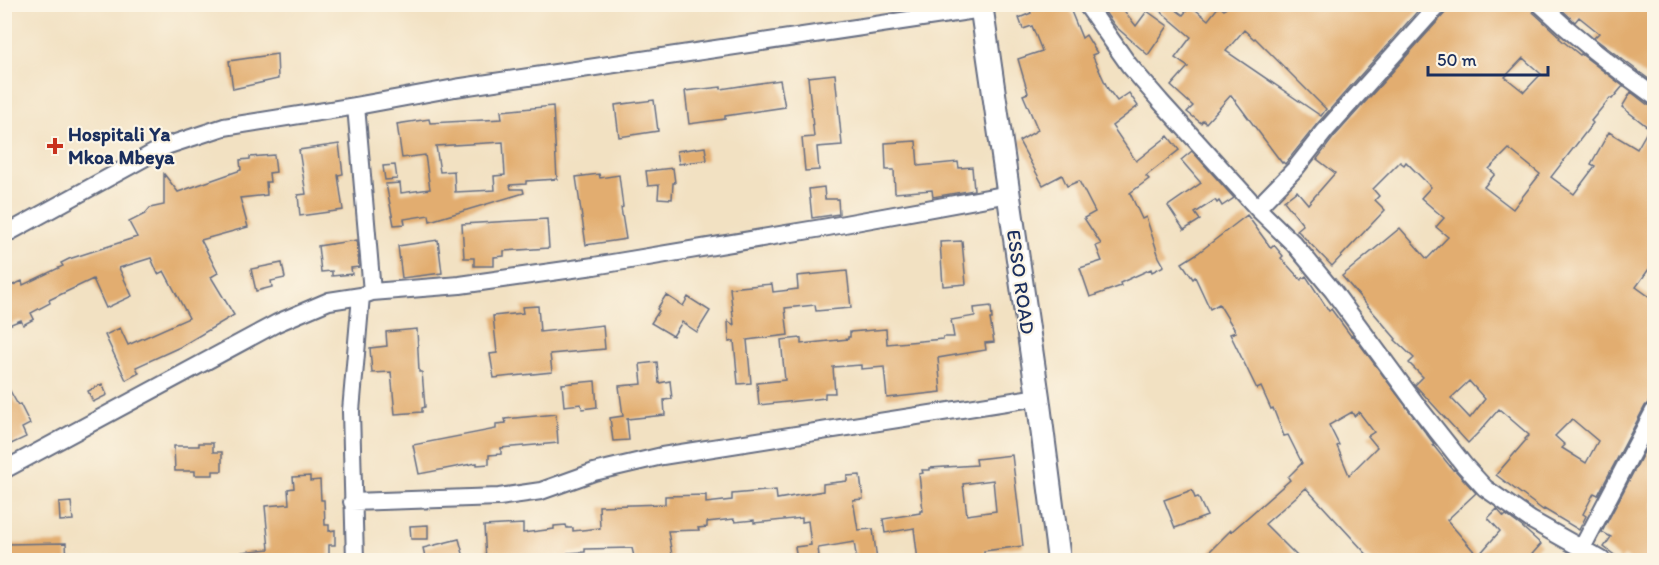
<svg xmlns="http://www.w3.org/2000/svg" width="1659" height="565" viewBox="0 0 1659 565" font-family="Itim,sans-serif">
<style>
.building{fill:#e2ad6f;fill-rule:evenodd}
.lines{fill:none;stroke-linecap:round;stroke-linejoin:round}
.street-casing{stroke:#666d81;stroke-width:20}
.secondary-casing{stroke:#666d81;stroke-width:26}
.street{stroke:#fff;stroke-width:16}
.secondary{stroke:#fff;stroke-width:22}
.poi-dot{fill:#c8321e;stroke:#fcf5e5;stroke-width:2}
.labels{text-anchor:middle;stroke-width:4.5;stroke-linejoin:round;paint-order:stroke}
.poi-label{font-size:20px;font-weight:bold;fill:#1b2f5e;stroke:#fcf5e5;text-anchor:start}
.street-label{font-size:20px;fill:#1b2f5e;stroke:#fcf5e5}
</style>
<rect width="100%" height="100%" fill="#fcf5e5"/>
<filter id="ink" filterUnits="userSpaceOnUse"><feTurbulence type="fractalNoise" baseFrequency=".0167" numOctaves="2"/><feDisplacementMap in="SourceGraphic" scale="12" xChannelSelector="R" yChannelSelector="G"/><feConvolveMatrix kernelMatrix="1 2 1 2 8 2 1 2 1" color-interpolation-filters="sRGB"/></filter>
<filter id="wash" filterUnits="userSpaceOnUse"><feTurbulence type="fractalNoise" baseFrequency=".008" numOctaves="4" result="noise"/><feDisplacementMap in="SourceGraphic" scale="24" xChannelSelector="R" yChannelSelector="G"/><feGaussianBlur stdDeviation="1.35" result="paint"/><feColorMatrix in="noise" values="0 0 0 0 0 0 0 0 0 0 0 0 0 0 0 0 0 1.4 0 .05"/><feComposite in="paint" operator="in"/></filter>
<g filter="url(#wash)">
<rect width="100%" height="100%" fill="#f2e1c2"/>
<g id="blocks">
<path class="building" d="M1027,4H1068L1082,38L1086,35L1097,53L1092,55L1108,89L1117,101L1129,93L1138,106L1112,126L1136,161L1168,136L1179,150L1146,176L1149,179L1130,193L1142,219L1146,217L1159,257L1164,266L1152,272L1151,269L1120,283L1121,286L1090,297L1080,268L1102,261L1096,246L1101,244L1084,218L1095,212L1079,181L1067,186L1062,175L1043,185L1019,141L1038,130L1023,95L1028,93L1018,59L1042,51L1032,26L1023,29L1019,18L1031,13Z
M1099,4H1119L1136,26L1147,11L1168,26L1148,55L1115,26Z
M1152,4H1168L1183,15L1191,6L1208,20L1219,6L1224,10L1230,4H1424L1317,124L1285,164L1283,162L1282,163L1231,95L1206,123L1203,120L1201,123L1187,112L1193,106L1171,86L1188,67L1175,58L1191,37ZM1244,30L1254,39L1255,38L1326,109L1321,116L1226,51Z
M1449,4H1530L1533,12L1560,37L1559,38L1580,55L1581,54L1623,86L1612,99L1610,98L1591,121L1593,123L1551,177L1574,194L1595,166L1591,164L1609,132L1637,149L1649,128L1622,107L1631,92L1648,105L1654,106V262L1636,287L1654,300V401L1649,402L1645,406L1598,495L1594,493L1583,514L1586,516L1579,530L1544,509L1543,510L1496,475L1526,440L1525,439L1529,435L1499,409L1480,431L1468,443L1415,385L1423,377L1409,363L1414,358L1395,340L1396,339L1342,276L1400,228L1427,259L1448,237L1436,227L1444,218L1421,198L1431,187L1406,162L1404,165L1400,162L1373,189L1379,196L1375,200L1385,210L1332,266L1297,230L1303,225L1284,201L1297,191L1308,204L1335,173L1317,159L1333,138L1447,11ZM1523,58L1541,74L1524,92L1505,77ZM1509,149L1540,174L1513,209L1484,187L1495,174L1489,169ZM1469,381L1485,399L1470,418L1451,398ZM1572,419L1598,441L1586,463L1562,448L1565,445L1555,436Z
M1556,4H1654V83L1594,38L1599,33L1579,17L1575,22Z
M277,54L278,79L233,89L229,61Z
M835,74L842,145L817,147L819,170L805,171L802,138L814,137L808,77Z
M780,80L785,107L725,116V119L689,124L685,91L721,87V89Z
M654,100L658,131L619,137L615,105Z
M553,106L557,179L526,181V184L510,185L511,189H523L524,193L430,221L429,215L404,219L405,224L394,225L386,184L400,183L401,193L430,189L425,155L402,158L397,124L429,119L430,123L502,119L501,111ZM503,142L505,175L494,176L495,190L455,192L454,171L440,172L436,146Z
M916,141L918,166L958,162L959,168L972,167L974,190L933,197L932,190L895,193L894,170H886L885,143Z
M339,144L343,174L338,175L343,210L300,216L298,195L306,194L299,150Z
M705,147L707,160L679,164L677,151Z
M1192,151L1234,198L1222,206L1219,201L1217,203L1215,200L1195,213L1200,220L1184,230L1168,206L1201,183L1181,160Z
M274,155L276,172L269,173L270,182H266L267,195L240,198L248,227L201,240L218,273L211,277L234,315L180,347L136,367L139,373L126,380L105,335L120,328L128,345L189,318L164,271L158,274L151,258L119,268L132,296L106,308L93,279L49,300L50,303L31,313L34,319L23,325L21,320L4,327V289L22,281L23,285L63,266L61,263L69,259L137,237L129,222L145,214L150,208L164,205V174L178,192L241,170L240,160L250,159V157Z
M395,165L397,179L385,180L383,166Z
M673,168L675,183H673L672,199L658,198L659,185L648,186L646,171Z
M599,174L600,178L619,175L623,207L621,208L626,239L586,245L576,177Z
M824,187L825,199H838L839,214L812,218L809,189Z
M1247,215L1271,248L1274,245L1283,256L1281,258L1301,280L1306,276L1329,311L1331,309L1351,336L1353,335L1434,444L1433,445L1453,470L1454,469L1476,493L1447,520L1478,556L1500,531L1488,518L1497,509L1504,517L1506,515L1521,526L1541,544L1526,561H1373L1306,488L1265,524L1302,561H1200L1231,530L1232,531L1290,480L1288,477L1302,463L1288,435L1284,436L1273,408L1271,409L1261,387L1257,389L1230,334L1236,332L1219,304L1210,309L1195,277L1193,279L1182,263L1198,253ZM1352,412L1354,416L1359,412L1374,432L1368,436L1377,447L1349,475L1337,446L1339,445L1329,425Z
M547,219L549,248L504,251V256L494,257V266H474V258H464L462,224Z
M357,240L359,267L351,268L352,274L332,276V271L321,272L318,246Z
M438,240L442,273L402,278L398,246Z
M962,241L966,284L943,286L940,242Z
M282,263L285,278L271,281L272,287L256,291L251,269Z
M847,271L851,308L816,311L815,305L785,308L788,335L747,340L751,383L738,384L734,341L729,342L728,321L734,325L730,288L772,284L773,292L798,289L797,276Z
M666,295L683,306L688,297L710,311L697,332L682,322L673,336L651,323L659,311L657,309Z
M538,306L540,332L603,325L605,349L550,354L552,372L494,378L490,354L497,353L493,316L523,313L522,307Z
M991,306L992,319H990L994,342L985,343L986,350L938,358L941,392L887,398L884,367L861,369V365L833,367L835,393H825V398L759,405L757,383L785,380L781,340L801,338V344L848,339V337H850V332L886,329L887,344L943,339V337H954L951,320L975,316L974,308Z
M417,329L419,372H422L425,407L422,408V412L395,414L391,372L372,373L370,348L387,346L386,332Z
M657,362L659,383L670,381L672,399L664,400L665,415L627,419L629,440L613,441L610,418L623,416L619,386L642,384L640,364Z
M4,380L18,405L20,404L30,424L22,428L26,437L9,445L4,434Z
M595,381L597,407L582,409L581,404L564,406L562,384Z
M102,384L107,395L93,402L88,391Z
M556,414L558,443L501,448V454L489,455V464L477,465V463L419,474L413,445L496,429V424L506,423L505,419Z
M1654,433V561H1631L1624,555L1621,560L1604,547L1611,537L1602,532Z
M199,443H213V452H222V471H213V475H195V471H175L174,446H199Z
M1012,455L1023,546L984,551V555L971,556V561H918L914,528L885,533L883,519L920,513V511H923L919,474L923,473L922,470H930V468L977,465L976,459ZM993,480L996,511L967,515L963,484Z
M860,475L863,499L853,500L858,530L873,529L877,561H857L854,542L818,548L819,556L797,560L795,547L811,545L808,521L802,522V518L754,523V520L735,522L734,519L707,522V527L698,528L699,530L668,531L673,561H635L632,548L585,549V552L568,553L569,561H559L558,554V561H526V557L486,560L484,526L523,524V533L554,529V526L566,525L567,528H573V531L600,528L599,506L665,504V496L706,495V503L732,500V494L776,490L777,499L823,491V484L847,481V476Z
M310,476V481L320,480L321,500H324L325,525H329V531L335,530V545H329V561H242V552L269,549L265,506L289,504L288,489L294,488L293,477Z
M1192,490L1195,498L1198,497L1207,516L1175,528L1164,500Z
M71,502L73,520L60,521L59,503Z
M428,525V539H411L410,526Z
M459,539L465,561H426L423,548Z
M66,543L67,561H4V544Z"/>
</g>
</g>
<g filter="url(#ink)">
<use href="#blocks" fill-opacity="0" stroke="#666d81" stroke-width="1.5"/>
<g class="lines">
<defs>
<path id="street" d="M1086,4L1129,65L1160,101L1257,208L1294,244L1333,291L1419,408L1464,465L1485,488L1531,520L1602,560
M1540,4C1576,38 1614,68 1654,96
M356,106L372,292
M1257,208L1295,169L1325,131L1439,4
M4,235L166,146L224,127L356,106L455,88L982,9
M4,470L277,323L329,301L361,296L372,292L460,285L594,266L828,227L1009,194
M352,502L499,497L541,491L594,472L662,456L1038,397
M1582,548L1654,411
M355,560L351,411L361,296"/>
<path id="secondary" d="M981,4L1038,397L1059,560"/>
</defs>
<use href="#street" class="street-casing"/>
<use href="#secondary" class="secondary-casing"/>
<use href="#street" class="street"/>
<use href="#secondary" class="secondary"/>
</g>
</g>
<path class="poi-dot" d="M52 137h6v6h6v6h-6v6h-6v-6h-6v-6h6z"/>
<g class="labels">
<g class="poi-label">
<text x="68" y="141">Hospitali Ya<tspan x="68" dy="23">Mkoa Mbeya</tspan></text>
</g>
<g class="street-label">
<text transform="translate(1021 282) rotate(82)" y="7">ESSO ROAD</text>
</g>
</g>
<rect width="1659" height="565" fill="none" stroke="#fcf5e5" stroke-width="24"/>
<path d="M1428 66v9h120v-9" fill="none" stroke="#1b2f5e" stroke-width="3"/>
<text x="1437" y="66" font-size="18" fill="#1b2f5e" stroke="#fcf5e5" stroke-width="4.5" paint-order="stroke">50 m</text>
</svg>
